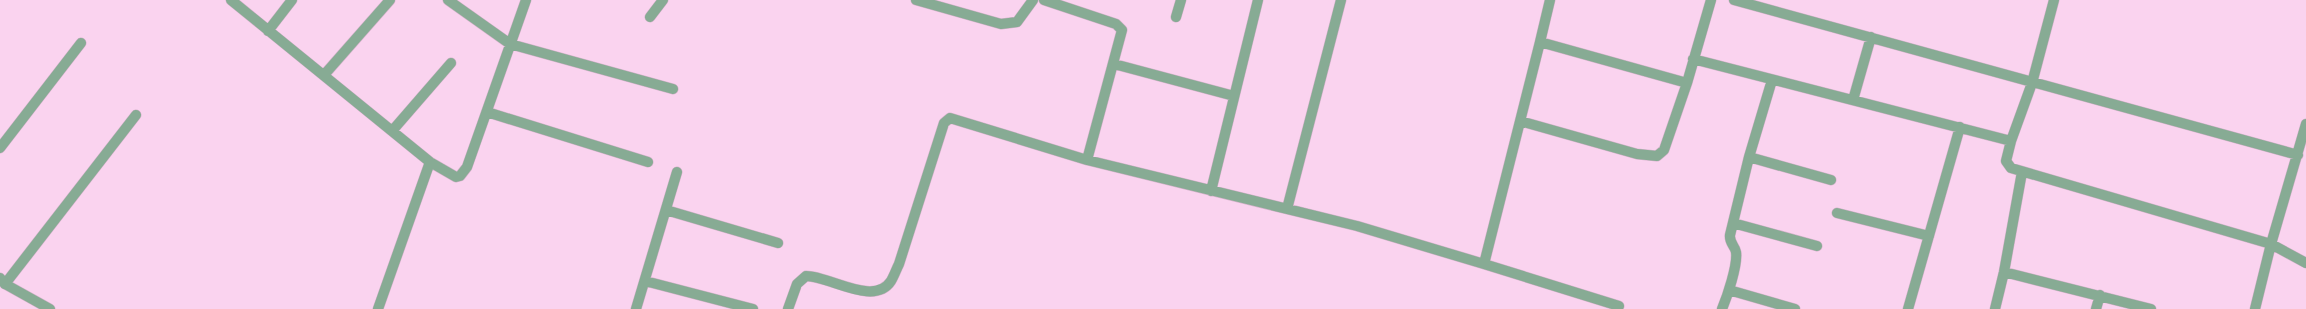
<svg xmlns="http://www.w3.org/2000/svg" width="2306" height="309" viewBox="0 0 2306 309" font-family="Cabin,sans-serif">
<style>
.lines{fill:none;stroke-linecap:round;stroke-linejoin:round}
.minor-casing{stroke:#d5b3cb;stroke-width:11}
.tertiary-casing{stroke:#d5b3cb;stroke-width:11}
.minor{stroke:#87ab94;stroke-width:10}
.tertiary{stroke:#87ab94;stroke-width:10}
</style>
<rect width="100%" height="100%" fill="#fad3ef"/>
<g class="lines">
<defs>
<path id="minor" d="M231,0L430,162
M448,0L510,44L673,89
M916,0L1001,24L1017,22L1033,0
M1044,0L1116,24L1122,30L1087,160
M1734,0L2298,155
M650,17L663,0
M1176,17L1181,0
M268,31L292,0
M1540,42L1550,0
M1693,59L2011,141L2006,161L2011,168L2271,244L2306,263
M1114,64L1234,96
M324,75L390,0
M1853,100L1871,37
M487,112L648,162
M1520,121L1637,154L1657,156L1664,150L1687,83
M392,131L451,63
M2011,141L2032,83L2054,0
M0,148L81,43
M1749,157L1831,180
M1211,191L1258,0
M1287,209L1341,0
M666,210L778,243
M1837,213L1929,236
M1733,223L1817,246
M1484,264L1619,306
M2004,272L2151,309
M645,281L753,309
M5,284L136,115
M1729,290L1795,309
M378,309L430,162L456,177L460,176L467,167L526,0
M636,309L677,172
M788,309L797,284L806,276C830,276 874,307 891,281C894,276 896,270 899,264L944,123L950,118L1087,160L1357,226L1484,264L1540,42L1687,83L1711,0
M1722,309C1727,297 1738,265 1736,252C1735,246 1729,243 1730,235L1749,157L1772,80
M1908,309L1960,127
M1995,309L2004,272L2022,172
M2096,309L2100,295
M2255,309L2271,244L2306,124"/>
<path id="tertiary" d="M0,278L5,284L50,309"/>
</defs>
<use href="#minor" class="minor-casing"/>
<use href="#tertiary" class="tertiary-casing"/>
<use href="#minor" class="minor"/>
<use href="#tertiary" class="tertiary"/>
</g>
</svg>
